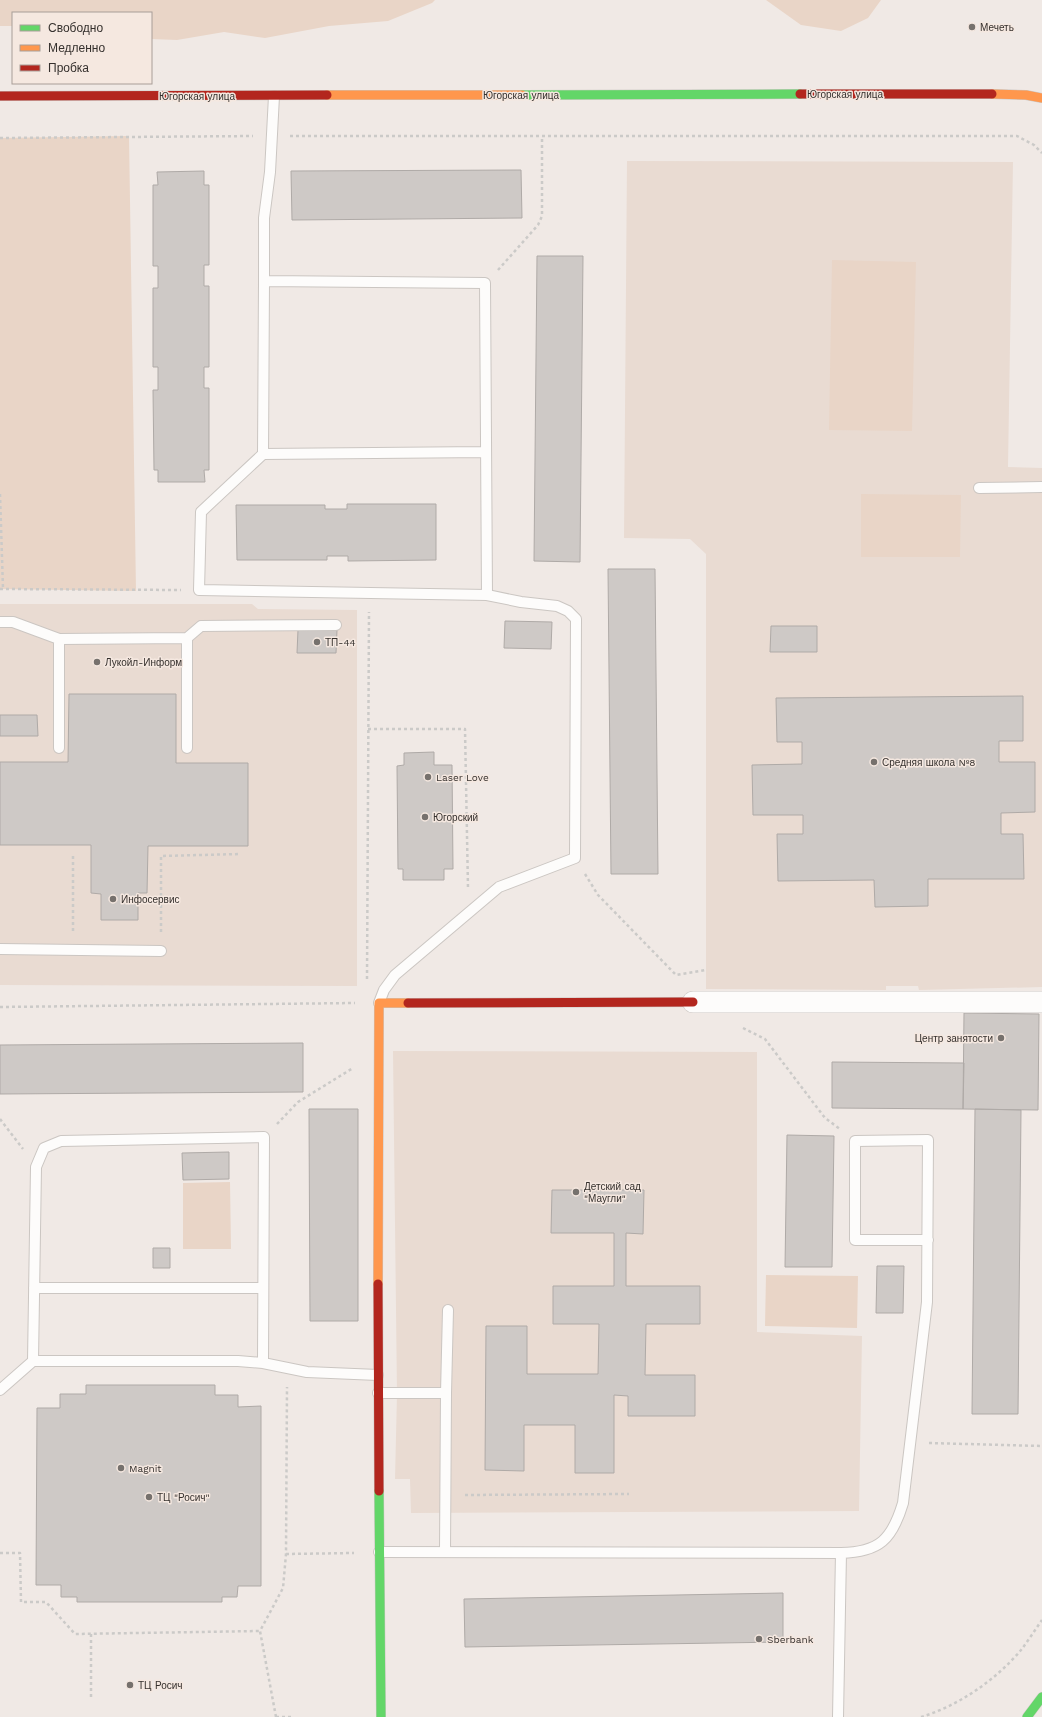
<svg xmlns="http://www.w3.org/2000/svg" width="1042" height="1717" viewBox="0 0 1042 1717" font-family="'Work Sans',sans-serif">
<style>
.built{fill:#e9dbd2}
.green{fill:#e9d5c7}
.building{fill:#cec9c6;stroke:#afaaa7}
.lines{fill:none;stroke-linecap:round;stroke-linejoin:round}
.lane-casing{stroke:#cbc6c2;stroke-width:12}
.street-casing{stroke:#cbc6c2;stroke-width:22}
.fast-casing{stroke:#cbc6c2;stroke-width:10}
.slow-casing{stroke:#cbc6c2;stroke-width:10}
.jam-casing{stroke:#cbc6c2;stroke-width:10}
.path{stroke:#cbcac8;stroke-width:2.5;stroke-dasharray:3 3;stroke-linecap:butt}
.lane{stroke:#fdfcfb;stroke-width:10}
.street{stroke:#fdfcfb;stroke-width:21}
.fast{stroke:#63d668;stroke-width:9}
.slow{stroke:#ff974d;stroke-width:9}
.jam{stroke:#b3261e;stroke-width:9}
.poi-dot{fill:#76716d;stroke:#f5e8e0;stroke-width:1.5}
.labels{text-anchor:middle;stroke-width:3;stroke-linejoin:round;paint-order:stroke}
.poi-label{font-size:10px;fill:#35302d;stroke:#f5e8e0;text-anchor:start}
.street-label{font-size:10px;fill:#35302d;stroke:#f5e8e0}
</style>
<rect width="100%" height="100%" fill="#f0e9e5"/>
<path class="built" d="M627,161L1013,162L1008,467L1042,468V987L919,990L918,986H886V990L706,989V554L690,539L624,538Z
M0,604H252L258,609L357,610V986L0,985Z
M393,1051L757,1052V1332L862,1336L859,1511L411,1513L410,1479H395L397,1394Z"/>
<path class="green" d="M0,0H435L432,3L388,21L329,26L265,38L224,32L177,40L151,39V13H13V26H0Z
M766,0H881L868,18L841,31L801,25Z
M129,136L136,591L0,589V138Z
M832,260L916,262L912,431L829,430Z
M861,494L961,495L960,557H861Z
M230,1182L231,1249H183V1183Z
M766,1275L858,1276L857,1328L765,1326Z"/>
<path class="building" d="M521,170L522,218L292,220L291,171Z
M204,171V185H209V265H204V286H209V367H204V388H209V470H204L205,482H158V470H154L153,390H158V367H153V288H158V266H153V185H158L157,172Z
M537,256H583L580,562L534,561Z
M347,504H436V560L348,561V556H327V560H237L236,505H325V509H347Z
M608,569H655L658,874H611Z
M505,621L552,622L551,649L504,648Z
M771,626H817V652H770Z
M298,630H337L336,653H297Z
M69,694H176V763H248V846H148L147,893H138V920H101V894L91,893V845H0V762H68Z
M1023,696V741H999V762H1035V812L1001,813V834H1023L1024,879H928V906L875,907L874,880L778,881L777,834H803V815H753L752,765L802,764V742H777L776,698Z
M0,715H37L38,736H0Z
M434,752V765H452L453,869H444V880H403V869H398L397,766L404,765V753Z
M964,1013L1039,1014L1038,1110L963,1109Z
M303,1043V1092L0,1094V1045Z
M832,1062L964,1063L963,1109L832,1108Z
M309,1109H358V1321H310Z
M975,1109L1021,1110L1018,1414H972Z
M787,1135L834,1136L832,1267H785Z
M229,1152V1179L183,1180L182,1153Z
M552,1190H644L643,1234L626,1233V1286H700V1324H646L645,1375H695V1416H628V1396L614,1395V1473H575V1425H524V1471L485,1470L486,1326H527V1374H598L599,1324H553V1286H614V1233H551Z
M153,1248H170V1268H153Z
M877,1266H904L903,1313H876Z
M86,1385H215V1395H238V1407L261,1406V1586H238L237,1597H222V1602H77V1597H61V1585H36L37,1408H60V1394H86Z
M783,1593V1642L465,1647L464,1599Z"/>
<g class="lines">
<defs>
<path id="lane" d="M274,96L270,172L264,218V281L485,283L487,595
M264,281L263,454L486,452
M263,454L201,512L199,590L487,595L521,602L557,606L568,611L576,619L575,858L499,887L395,975L384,990L379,1003
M979,488L1042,487
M0,622H13L59,639L187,638V748
M187,638L201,626L336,625
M59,748V639
M0,949L161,951
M34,1288H263
M33,1361H238L263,1363
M0,1390L33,1361L36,1167L44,1148L61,1141L264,1137L263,1363L307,1372L378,1375
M378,1393H446
M379,1552L841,1553C879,1552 892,1540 903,1503L927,1302L928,1140L855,1141V1240H928
M445,1552L446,1393L448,1310
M838,1717L841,1553"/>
<path id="street" d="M693,1002H1042"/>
<path id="fast" d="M522,95L800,94
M379,1491L381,1717
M1027,1717L1042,1697"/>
<path id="slow" d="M992,94L1026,95L1042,98
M327,95H522
M378,1284L379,1003H408"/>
<path id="jam" d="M800,94H992
M0,96L327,95
M408,1003L693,1002
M378,1284L379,1491"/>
</defs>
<use href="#lane" class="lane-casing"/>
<use href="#street" class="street-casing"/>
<use href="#fast" class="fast-casing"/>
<use href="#slow" class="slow-casing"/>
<use href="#jam" class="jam-casing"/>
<path class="path" d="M290,136H1017L1034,145L1042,153
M0,138L253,136
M498,270L538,225L542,216V137
M0,494L3,589
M0,589L181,590
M368,729H465L468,888
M585,874L598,895L676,975L706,970
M73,931V853
M161,932V856L240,854
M367,979L369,612
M0,1007L355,1003
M743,1028L765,1039L825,1118L840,1129
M0,1119L23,1149
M277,1124L298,1102L353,1068
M929,1443L1042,1446
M465,1495L629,1494
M0,1553H20L21,1602H46L75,1634L260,1631
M286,1554L354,1553
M91,1634V1698
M276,1717L260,1631L283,1588L286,1554L287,1387
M276,1717H291
M921,1717C958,1706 996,1680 1021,1650C1028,1641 1035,1630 1042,1620"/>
<use href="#lane" class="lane"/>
<use href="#street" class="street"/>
<use href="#fast" class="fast"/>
<use href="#slow" class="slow"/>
<use href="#jam" class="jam"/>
</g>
<g class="poi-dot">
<circle cx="972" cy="27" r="4"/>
<circle cx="317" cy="642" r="4"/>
<circle cx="97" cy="662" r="4"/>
<circle cx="874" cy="762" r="4"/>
<circle cx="428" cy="777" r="4"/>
<circle cx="425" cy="817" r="4"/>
<circle cx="113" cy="899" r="4"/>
<circle cx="1001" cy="1038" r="4"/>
<circle cx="576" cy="1192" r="4"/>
<circle cx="121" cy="1468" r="4"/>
<circle cx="149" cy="1497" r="4"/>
<circle cx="759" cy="1639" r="4"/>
<circle cx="130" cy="1685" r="4"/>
</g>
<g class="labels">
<g class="poi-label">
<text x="980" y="31">Мечеть</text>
<text x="325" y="646">ТП-44</text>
<text x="105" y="666">Лукойл-Информ</text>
<text x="882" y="766">Средняя школа №8</text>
<text x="436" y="781">Laser Love</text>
<text x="433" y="821">Югорский</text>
<text x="121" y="903">Инфосервис</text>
<text x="993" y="1042" text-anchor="end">Центр занятости</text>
<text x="584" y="1190">Детский сад<tspan x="584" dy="12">"Маугли"</tspan></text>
<text x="129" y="1472">Magnit</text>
<text x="157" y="1501">ТЦ "Росич"</text>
<text x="767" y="1643">Sberbank</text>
<text x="138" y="1689">ТЦ Росич</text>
</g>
<g class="street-label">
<text x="845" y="98">Югорская улица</text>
<text x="521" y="99">Югорская улица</text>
<text x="197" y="100">Югорская улица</text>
</g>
</g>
<rect x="12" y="12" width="140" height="72" fill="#f5e8e0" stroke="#a89e98"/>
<rect x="20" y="25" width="20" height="6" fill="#63d668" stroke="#a89e98"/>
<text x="48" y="32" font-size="12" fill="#35302d">Свободно</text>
<rect x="20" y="45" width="20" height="6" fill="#ff974d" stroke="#a89e98"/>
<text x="48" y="52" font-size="12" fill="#35302d">Медленно</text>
<rect x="20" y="65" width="20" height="6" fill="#b3261e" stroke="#a89e98"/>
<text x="48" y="72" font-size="12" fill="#35302d">Пробка</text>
</svg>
